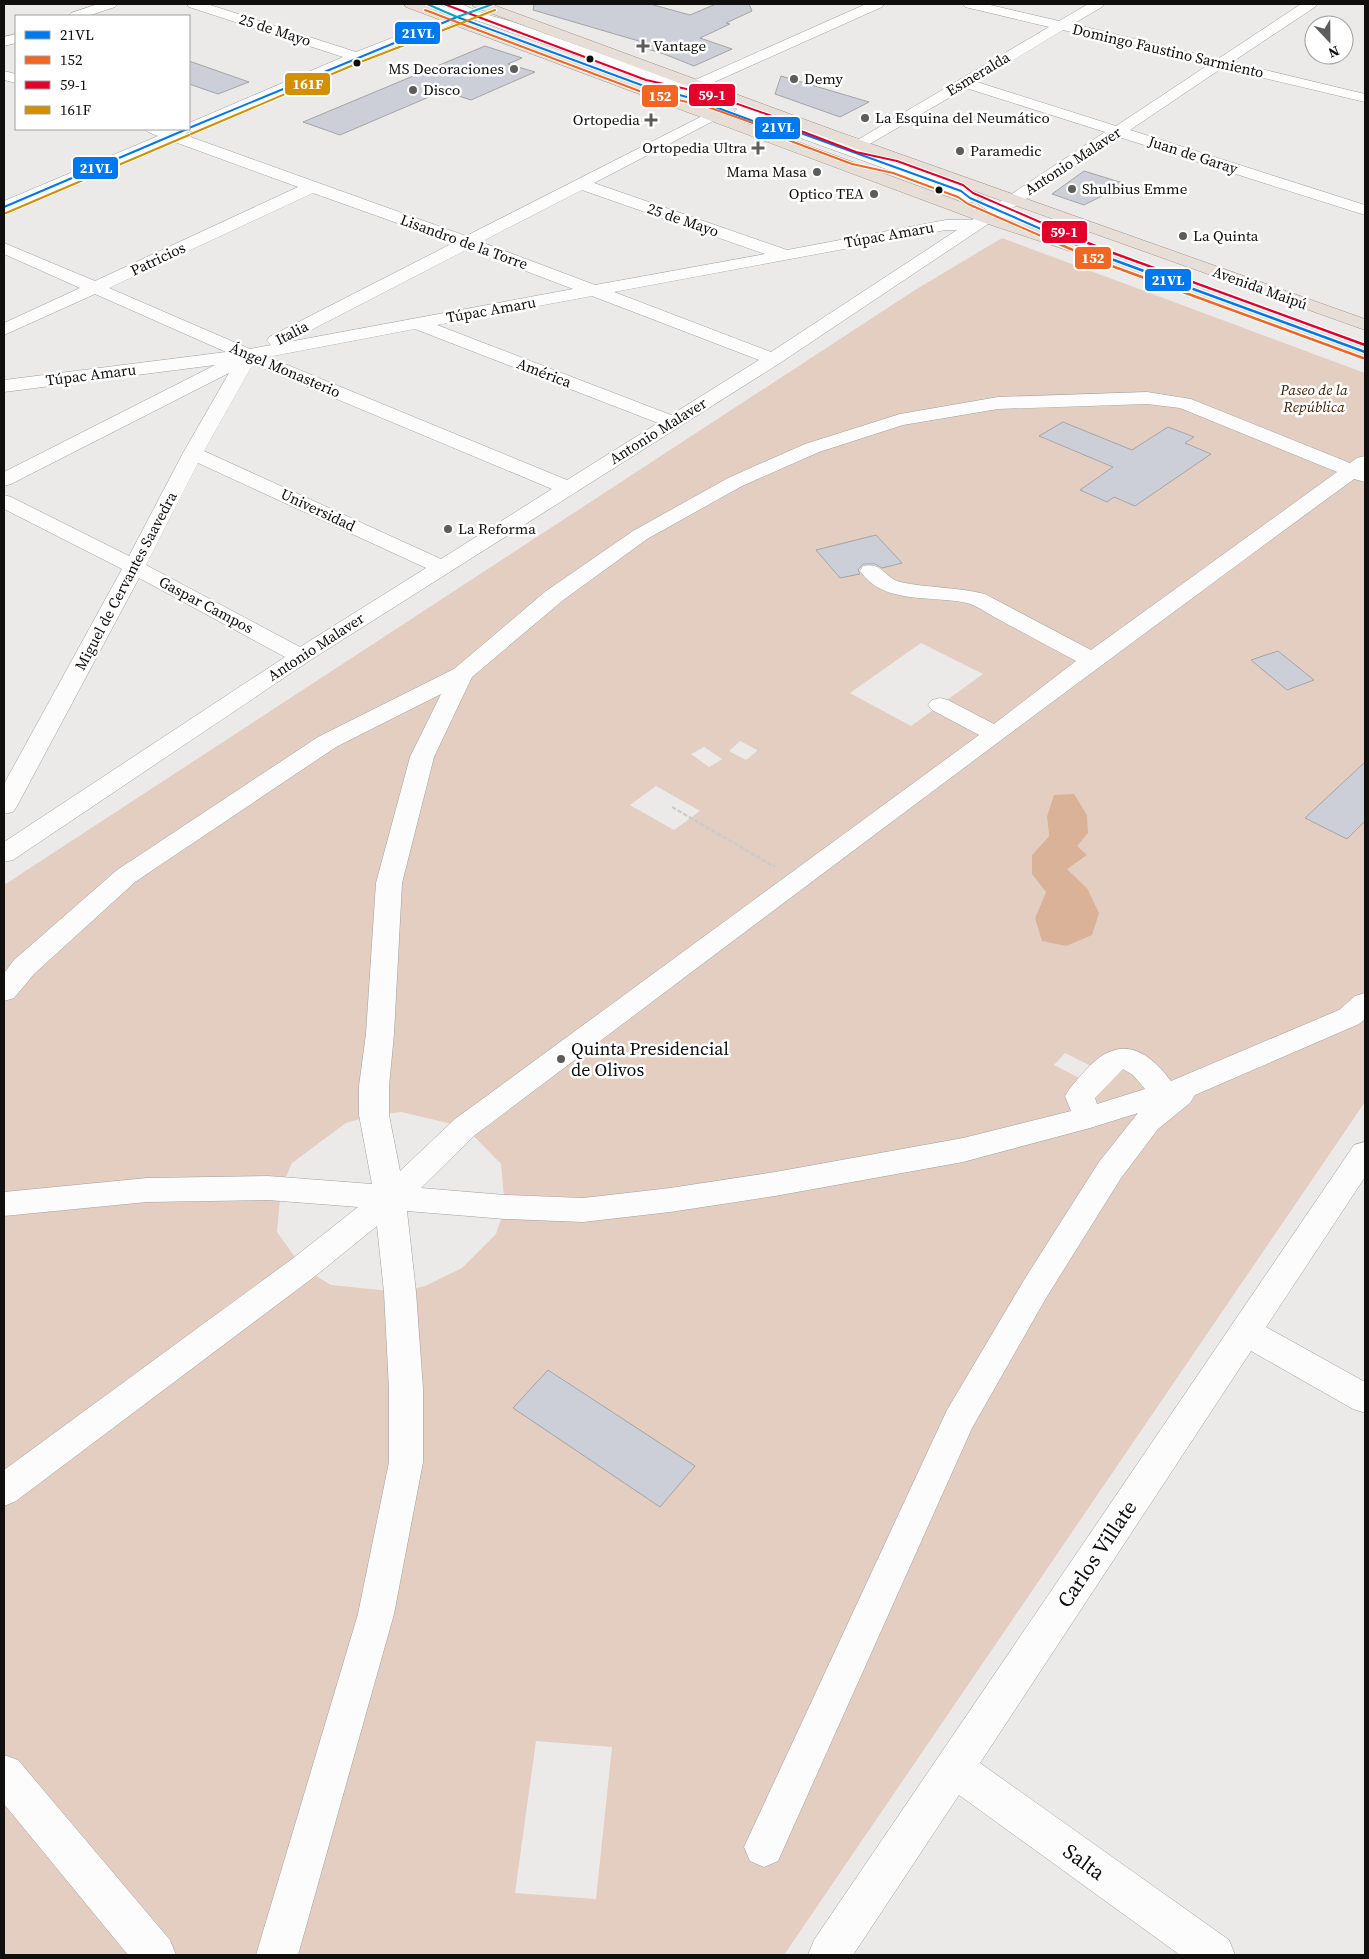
<svg xmlns="http://www.w3.org/2000/svg" width="1369" height="1959" viewBox="0 0 1369 1959" font-family="'Source Serif 4',serif">
<style>
.green{fill:#e4cec1;fill-rule:evenodd}
.water{fill:#dab298}
.building{fill:#ccced8;stroke:#a5a5a5}
.lines{fill:none;stroke-linecap:round;stroke-linejoin:round}
.minor-casing{stroke:#a1a09f;stroke-width:1}
.major-casing{stroke:#a19387;stroke-width:1}
.path{stroke:#cdcccc;stroke-width:2.5;stroke-dasharray:4.5 2;stroke-linecap:butt}
.minor{fill:#fcfcfc;fill-rule:evenodd}
.major{fill:#e6ded7;fill-rule:evenodd}
.bus-1-far1-casing{stroke:#fff;stroke-width:4}
.bus-1-casing{stroke:#fff;stroke-width:5}
.bus-2-far1-casing{stroke:#fff;stroke-width:4}
.bus-2-casing{stroke:#fff;stroke-width:5}
.bus-3-far1-casing{stroke:#fff;stroke-width:4}
.bus-3-casing{stroke:#fff;stroke-width:5}
.bus-4-casing{stroke:#fff;stroke-width:4}
.bus-5-casing{stroke:#fff;stroke-width:4}
.bus-1-far1{stroke:#0079ef;stroke-width:2}
.bus-1{stroke:#0079ef;stroke-width:2.5}
.bus-2-far1{stroke:#f26522;stroke-width:2}
.bus-2{stroke:#f26522;stroke-width:2.5}
.bus-3-far1{stroke:#e4002b;stroke-width:2}
.bus-3{stroke:#e4002b;stroke-width:2.5}
.bus-4{stroke:#d48f02;stroke-width:2}
.bus-5{stroke:#00a9ce;stroke-width:2}
.poi-dot{fill:#5d5c5b;stroke:#fff;stroke-width:2}
.bus-dot{fill:#100f0e;stroke:#fff;stroke-width:2}
.labels{text-anchor:middle;stroke-width:5;stroke-linejoin:round;paint-order:stroke}
.far-street-label{font-size:15px;fill:#100f0e;stroke:#fff}
.far-poi-label{font-size:15px;fill:#100f0e;stroke:#fff;text-anchor:start}
.far-park-label{font-size:15px;font-style:italic;fill:#462105;stroke:#fff}
.poi-label{font-size:18px;fill:#100f0e;stroke:#fff;text-anchor:start}
.near-street-label{font-size:21px;fill:#100f0e;stroke:#fff}
.line-badge{stroke:#fff;stroke-width:2}
.badge-label{font-size:14px;text-anchor:middle;font-weight:bold;fill:#fff}
</style>
<rect width="100%" height="100%" fill="#eceae9"/>
<path class="green" d="M1002,238L1365,373V762L1305,818L1347,839L1365,821V1102L784,1955H4V885L915,290ZM1063,422L1132,450L1168,427L1194,437L1185,443L1211,454L1135,506L1114,497L1107,502L1080,490L1113,467L1040,437ZM816,550L901,563L840,578ZM921,643L983,674L911,726L850,693ZM1278,651L1314,680L1287,689L1252,660ZM740,741L757,750V751L746,760L729,751ZM704,747L722,759L721,760L709,767L691,754ZM656,786L700,811L674,830L630,805ZM1047,817L1067,869L1087,888L1035,918L1046,892L1032,855L1049,836ZM1065,1053L1103,1072L1093,1085L1054,1065ZM401,1112L465,1127L501,1164L505,1207L496,1234L462,1268L425,1286L400,1292L331,1285L303,1268L277,1232L281,1188L292,1163L346,1123L374,1115ZM549,1370L694,1466L660,1507L513,1408ZM536,1741L612,1747L596,1899L515,1893Z"/>
<path class="water" d="M1074,794L1087,815L1088,833L1077,846L1087,855L1067,869L1087,888L1099,913L1092,935L1066,946L1042,941L1035,918L1046,892L1032,874V855L1049,836L1047,817L1054,795Z"/>
<path class="building" d="M534,4H650L690,15L716,4H749L752,11L726,23L730,24L700,38L732,49L694,66L664,54L634,45L642,42L533,10Z
M485,46L522,58L508,64L535,72L471,100L443,91L340,135L303,122Z
M189,61L249,82L218,94L189,84Z
M781,76L869,102L840,117L775,94Z
M1084,171L1097,175L1126,184L1084,205L1052,194Z
M1063,422L1132,450L1168,427L1194,437L1185,443L1211,454L1135,506L1114,497L1107,502L1080,490L1113,467L1039,436Z
M876,535L902,563L882,568L875,564H863L858,570L860,574L840,578L816,550Z
M1278,651L1314,680L1287,690L1251,660Z
M1365,762V821L1347,839L1305,818Z
M548,1370L695,1466L660,1507L513,1408Z"/>
<g class="lines">
<defs>
<path id="minor" d="M98,4H117L115,7L88,16H69L71,13Z
M187,4H207L356,52L446,17L422,7L420,4H438L445,7L443,4H461L485,14L513,22L686,84L866,4H884L882,7L701,88L767,109L770,112L766,116L824,136L826,132L831,130L859,139L1049,27L965,7L963,4H986L1059,21L1088,4H1104L1102,7L1073,24L1218,59L1301,4H1317L1315,7L1232,62L1365,94V102L1222,68L1130,130L1365,205V215L1119,137L1011,209L1090,244L1093,248L1090,252L1084,253L1078,252L1000,216L780,363L309,661L13,860L4,862V842L285,657L139,578L17,806L13,812L4,814V784L122,569L4,509V495L11,497L129,556L183,453L229,373L11,484L4,486V472L215,365L4,392V380L226,352L95,294L4,335V323L80,288L4,254V243L95,281L298,187L172,141L10,210L4,212V201L158,136L148,132L145,129H189V123L343,57L189,7ZM470,18L674,90L673,92L675,95L680,96L688,94L737,109L734,112L737,115L955,194C962,200 967,204 976,201L978,198L967,188L861,149L966,88L1105,132L998,203L986,199L980,201L978,204L987,210L972,220H946L787,250L594,183L717,119L720,116L717,113L712,111L466,236L185,135L188,132L194,131L361,60L458,22L465,24L470,23L472,20ZM1063,30L1208,65L1116,126L977,82ZM582,190L765,254L595,285L481,242ZM313,193L453,243L269,337L267,341L271,345L250,349L109,288ZM946,230H957L771,352L614,292ZM468,249L573,289L288,342ZM592,296L759,360L671,415L437,325ZM415,329L658,423L567,480L268,357ZM253,364L552,489L441,559L204,451ZM198,463L426,568L300,647L146,565Z
M16,34V43L4,46V37Z
M4,71L16,74V83L4,80Z
M1147,392L1191,399L1350,463L1357,458L1365,456V482L1354,479C1059,695 768,915 475,1135L421,1188L505,1195L583,1198L670,1188L775,1172L963,1138L1071,1111L1065,1096C1070,1087 1077,1080 1084,1072C1116,1035 1144,1045 1171,1081L1339,1010L1355,996L1365,993V1019L1359,1024L1195,1095L1190,1103L1158,1129L1121,1178L1046,1298L972,1428L778,1861L764,1867L750,1861L744,1847L947,1410L1024,1280L1099,1162L1138,1113L1090,1128L963,1162L775,1196L670,1212L583,1222L505,1219L407,1211L416,1292L423,1389V1462L394,1614L298,1955H256L358,1614L389,1462V1389L384,1292L377,1226L314,1277L16,1501L4,1506V1470L292,1259L358,1207L268,1200L147,1202L4,1216V1192L147,1178L268,1176L372,1184L359,1115V1086L366,1034L376,883L410,757L441,694L336,747L135,882L34,974L14,998L4,1001V973L14,960L117,870L318,737L454,669L546,591L633,531L728,478L805,444L900,414L998,397ZM1147,404L1180,408L1337,472L1091,650L985,594C957,587 928,588 900,582C883,577 883,562 863,566L860,571C883,605 931,595 967,603C978,606 988,614 998,619C1024,633 1050,647 1076,661L994,724L948,700L940,698L932,700L928,705L932,710L979,735L455,1119L400,1171L389,1115V1086L394,1034L402,883L434,757L472,677L562,601L647,539L742,486L819,452L903,425L998,409ZM1123,1069L1133,1075L1145,1089L1097,1104L1095,1098Z
M1365,1142V1177L1266,1327L1365,1382V1413L1353,1409L1251,1351L980,1763L1229,1940L1235,1955H1180L959,1795L853,1955H808L814,1940L1354,1145Z
M4,1755L18,1760L170,1940L176,1955H128L4,1804Z"/>
<path id="major" d="M404,4H423L994,214L1109,252L1365,346V358L1097,260L982,222L406,7Z
M472,4H491L866,142L1365,319V330L854,148L474,7Z"/>
</defs>
<use href="#minor" class="minor-casing"/>
<use href="#major" class="major-casing"/>
<path class="path" d="M672,807L775,867"/>
<use href="#minor" class="minor"/>
<use href="#major" class="major"/>
<defs>
<path id="bus-1-far1" d="M189,128L457,17L644,86L691,98L764,125L795,131L961,191L970,198L1064,239
M4,207L187,129"/>
<path id="bus-1" d="M1061,238L1103,256L1365,352"/>
<path id="bus-2-far1" d="M425,10L642,92L705,106L767,128L788,140L852,164L893,173L958,197L968,204L1048,239"/>
<path id="bus-2" d="M1045,238L1101,262L1363,358"/>
<path id="bus-3-far1" d="M444,4L646,80L709,94L772,116L793,128L856,152L897,161L963,185L973,193L1079,239"/>
<path id="bus-3" d="M1076,238L1105,250L1365,345"/>
<path id="bus-4" d="M191,134L358,63L495,10
M6,213L189,135"/>
<path id="bus-5" d="M427,4L457,17L493,4"/>
</defs>
<use href="#bus-1-far1" class="bus-1-far1-casing"/>
<use href="#bus-1" class="bus-1-casing"/>
<use href="#bus-2-far1" class="bus-2-far1-casing"/>
<use href="#bus-2" class="bus-2-casing"/>
<use href="#bus-3-far1" class="bus-3-far1-casing"/>
<use href="#bus-3" class="bus-3-casing"/>
<use href="#bus-4" class="bus-4-casing"/>
<use href="#bus-5" class="bus-5-casing"/>
<use href="#bus-1-far1" class="bus-1-far1"/>
<use href="#bus-1" class="bus-1"/>
<use href="#bus-2-far1" class="bus-2-far1"/>
<use href="#bus-2" class="bus-2"/>
<use href="#bus-3-far1" class="bus-3-far1"/>
<use href="#bus-3" class="bus-3"/>
<use href="#bus-4" class="bus-4"/>
<use href="#bus-5" class="bus-5"/>
</g>
<g class="poi-dot">
<path d="M640.5 38.5h5v5h5v5h-5v5h-5v-5h-5v-5h5z"/>
<circle cx="514" cy="69" r="5"/>
<circle cx="794" cy="79" r="5"/>
<circle cx="413" cy="90" r="5"/>
<circle cx="865" cy="118" r="5"/>
<path d="M648.5 112.5h5v5h5v5h-5v5h-5v-5h-5v-5h5z"/>
<path d="M755.5 140.5h5v5h5v5h-5v5h-5v-5h-5v-5h5z"/>
<circle cx="960" cy="151" r="5"/>
<circle cx="817" cy="172" r="5"/>
<circle cx="1072" cy="189" r="5"/>
<circle cx="874" cy="194" r="5"/>
<circle cx="1183" cy="236" r="5"/>
<circle cx="448" cy="529" r="5"/>
<circle cx="561" cy="1059" r="5"/>
</g>
<g class="bus-dot">
<circle cx="590" cy="59" r="4.5"/>
<circle cx="357" cy="63" r="4.5"/>
<circle cx="939" cy="190" r="4.5"/>
</g>
<g class="labels">
<g class="far-street-label">
<text transform="translate(275 30) rotate(18)" y="5">25 de Mayo</text>
<text transform="translate(1168 51) rotate(13)" y="5">Domingo Faustino Sarmiento</text>
<text transform="translate(978 74) rotate(-31)" y="5">Esmeralda</text>
<text transform="translate(1193 155) rotate(18)" y="5">Juan de Garay</text>
<text transform="translate(1073 161) rotate(-33)" y="5">Antonio Malaver</text>
<text transform="translate(683 220) rotate(19)" y="5">25 de Mayo</text>
<text transform="translate(889 235) rotate(-10)" y="5">Túpac Amaru</text>
<text transform="translate(464 242) rotate(20)" y="5">Lisandro de la Torre</text>
<text transform="translate(158 259) rotate(-25)" y="5">Patricios</text>
<text transform="translate(1260 288) rotate(20)" y="5">Avenida Maipú</text>
<text transform="translate(491 310) rotate(-10)" y="5">Túpac Amaru</text>
<text transform="translate(292 333) rotate(-27)" y="5">Italia</text>
<text transform="translate(285 370) rotate(23)" y="5">Ángel Monasterio</text>
<text transform="translate(544 373) rotate(21)" y="5">América</text>
<text transform="translate(91 375) rotate(-7)" y="5">Túpac Amaru</text>
<text transform="translate(658 431) rotate(-32)" y="5">Antonio Malaver</text>
<text transform="translate(318 510) rotate(25)" y="5">Universidad</text>
<text transform="translate(126 581) rotate(-62)" y="5">Miguel de Cervantes Saavedra</text>
<text transform="translate(206 605) rotate(28)" y="5">Gaspar Campos</text>
<text transform="translate(316 647) rotate(-33)" y="5">Antonio Malaver</text>
</g>
<g class="far-poi-label">
<text x="653" y="51">Vantage</text>
<text x="504" y="74" text-anchor="end">MS Decoraciones</text>
<text x="804" y="84">Demy</text>
<text x="423" y="95">Disco</text>
<text x="875" y="123">La Esquina del Neumático</text>
<text x="640" y="125" text-anchor="end">Ortopedia</text>
<text x="747" y="153" text-anchor="end">Ortopedia Ultra</text>
<text x="970" y="156">Paramedic</text>
<text x="807" y="177" text-anchor="end">Mama Masa</text>
<text x="1082" y="194">Shulbius Emme</text>
<text x="864" y="199" text-anchor="end">Optico TEA</text>
<text x="1193" y="241">La Quinta</text>
<text x="458" y="534">La Reforma</text>
</g>
<g class="far-park-label">
<text x="1314" y="395">Paseo de la<tspan x="1314" dy="17">República</tspan></text>
</g>
<g class="poi-label">
<text x="571" y="1055">Quinta Presidencial<tspan x="571" dy="21">de Olivos</tspan></text>
</g>
<g class="near-street-label">
<text transform="translate(1097 1554) rotate(-56)" y="7">Carlos Villate</text>
<text transform="translate(1084 1862) rotate(36)" y="7">Salta</text>
</g>
</g>
<g class="line-badge">
<rect x="394" y="21" width="47" height="24" rx="5" fill="#0079ef"/>
<rect x="284" y="72" width="47" height="24" rx="5" fill="#d48f02"/>
<rect x="688" y="83" width="48" height="24" rx="5" fill="#e4002b"/>
<rect x="641" y="84" width="38" height="24" rx="5" fill="#f26522"/>
<rect x="754" y="116" width="47" height="24" rx="5" fill="#0079ef"/>
<rect x="72" y="156" width="47" height="24" rx="5" fill="#0079ef"/>
<rect x="1041" y="220" width="47" height="24" rx="5" fill="#e4002b"/>
<rect x="1074" y="246" width="38" height="24" rx="5" fill="#f26522"/>
<rect x="1144" y="268" width="48" height="24" rx="5" fill="#0079ef"/>
</g>
<g class="badge-label">
<text x="418" y="38">21VL</text>
<text x="308" y="89">161F</text>
<text x="712" y="100">59-1</text>
<text x="660" y="101">152</text>
<text x="778" y="132">21VL</text>
<text x="96" y="173">21VL</text>
<text x="1064" y="237">59-1</text>
<text x="1093" y="263">152</text>
<text x="1168" y="285">21VL</text>
</g>
<rect width="1369" height="1959" fill="none" stroke="#100f0e" stroke-width="10"/>
<rect x="15" y="15" width="175" height="115" fill="#ffffff" stroke="#9f9f9f"/>
<rect x="25" y="31" width="25" height="8" fill="#0079ef" stroke="#9f9f9f"/>
<text x="60" y="40" font-size="15" fill="#100f0e">21VL</text>
<rect x="25" y="56" width="25" height="8" fill="#f26522" stroke="#9f9f9f"/>
<text x="60" y="65" font-size="15" fill="#100f0e">152</text>
<rect x="25" y="81" width="25" height="8" fill="#e4002b" stroke="#9f9f9f"/>
<text x="60" y="90" font-size="15" fill="#100f0e">59-1</text>
<rect x="25" y="106" width="25" height="8" fill="#d48f02" stroke="#9f9f9f"/>
<text x="60" y="115" font-size="15" fill="#100f0e">161F</text>
<g transform="translate(1329 40) rotate(158)"><circle r="24" fill="#ffffff" stroke="#9f9f9f"/>
<path d="M0-4L9 19L0 12L-9 19Z" fill="#5d5c5b"/>
<text y="-8" font-size="14" font-weight="bold" text-anchor="middle" fill="#100f0e">N</text>
</g>
</svg>
